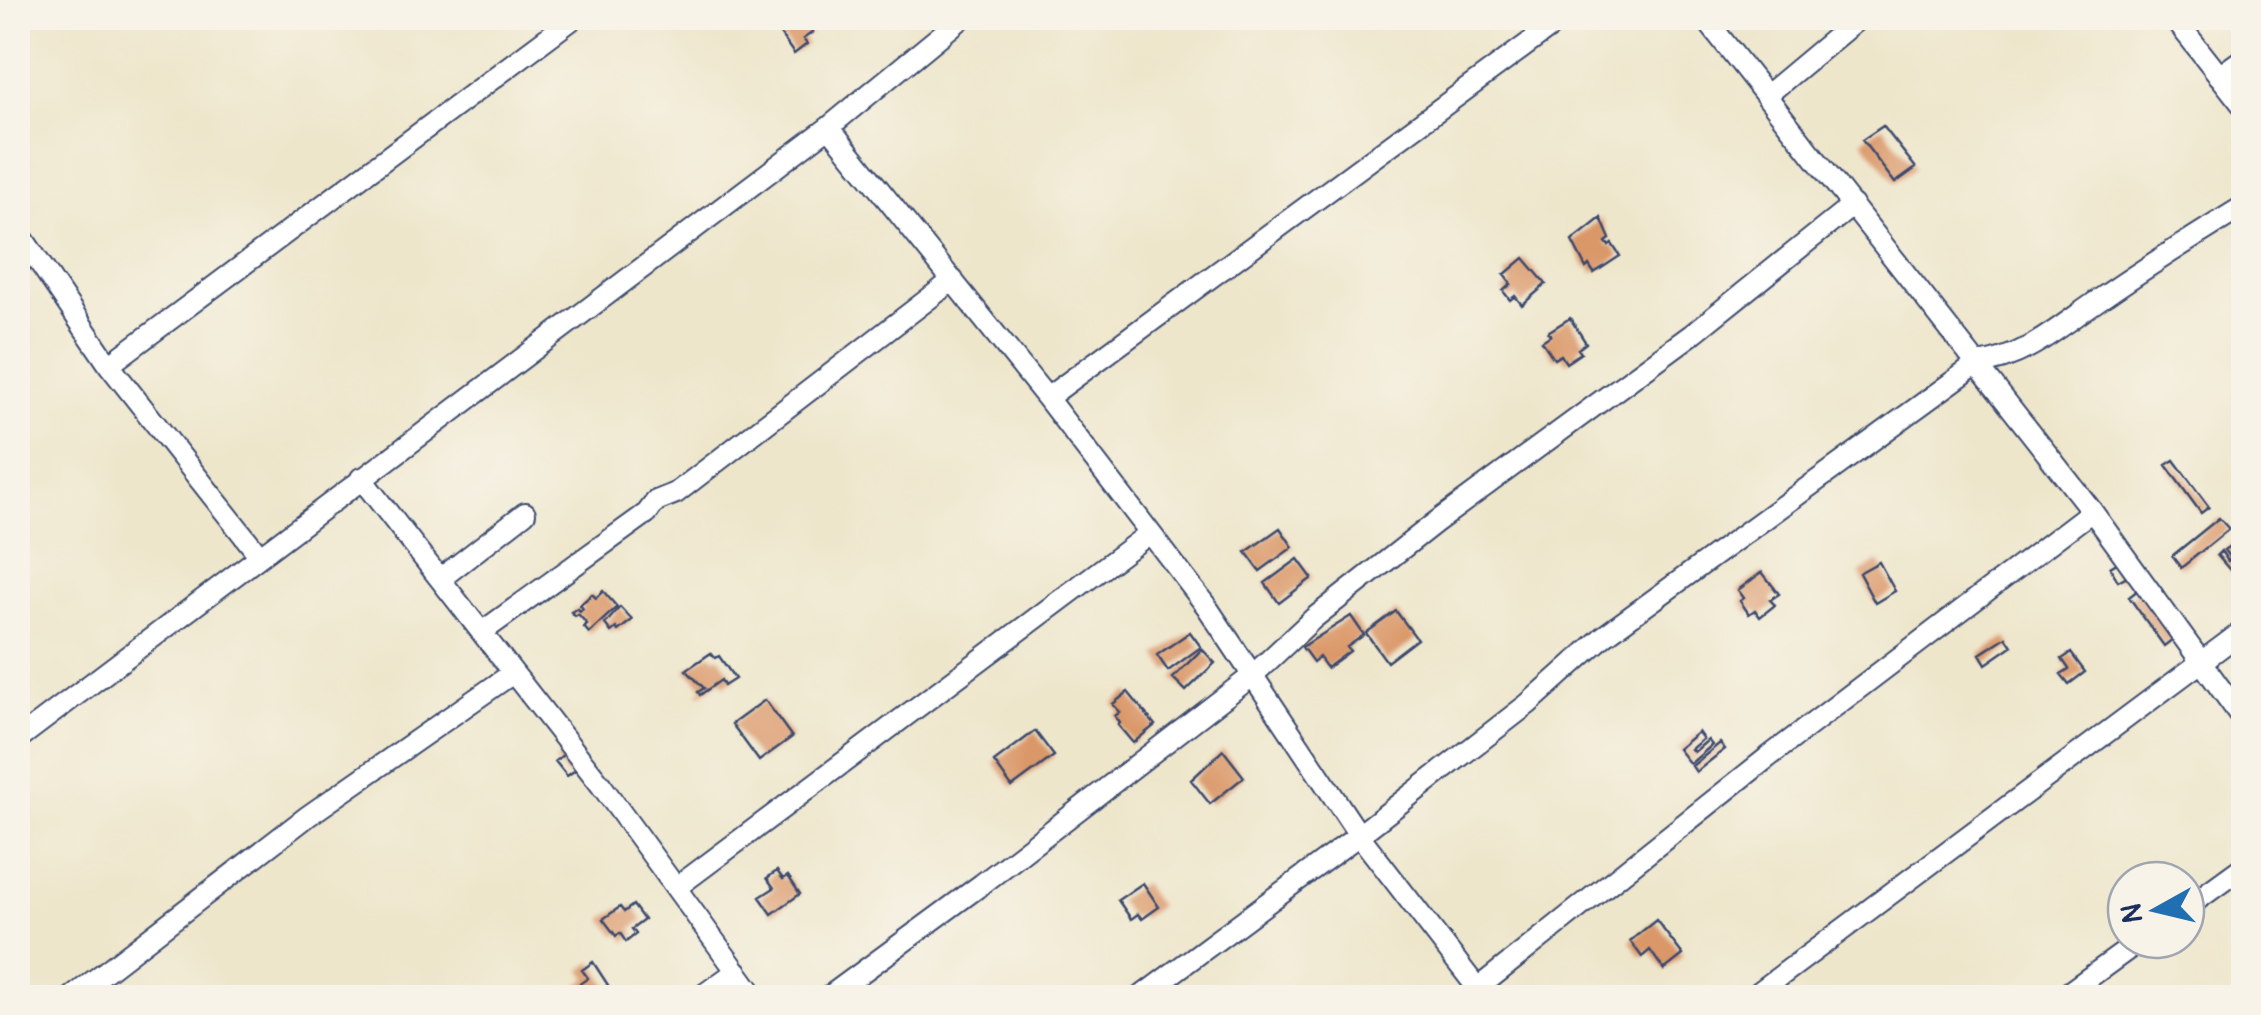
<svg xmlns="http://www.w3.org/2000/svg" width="2261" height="1015" viewBox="0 0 2261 1015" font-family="Pangolin,sans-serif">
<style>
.building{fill:#da9768}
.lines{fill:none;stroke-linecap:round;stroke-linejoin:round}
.minor-casing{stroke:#3b4a6e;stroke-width:24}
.minor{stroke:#fff;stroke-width:20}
</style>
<rect width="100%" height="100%" fill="#f7f3e8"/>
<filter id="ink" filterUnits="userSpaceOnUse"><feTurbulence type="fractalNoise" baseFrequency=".01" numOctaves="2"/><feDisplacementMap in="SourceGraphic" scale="20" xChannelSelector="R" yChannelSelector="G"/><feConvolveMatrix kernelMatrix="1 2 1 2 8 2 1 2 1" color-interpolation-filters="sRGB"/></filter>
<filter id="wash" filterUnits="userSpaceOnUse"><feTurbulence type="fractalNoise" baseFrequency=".0048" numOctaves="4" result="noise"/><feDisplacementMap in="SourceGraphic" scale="40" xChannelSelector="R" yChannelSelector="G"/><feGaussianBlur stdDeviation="2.25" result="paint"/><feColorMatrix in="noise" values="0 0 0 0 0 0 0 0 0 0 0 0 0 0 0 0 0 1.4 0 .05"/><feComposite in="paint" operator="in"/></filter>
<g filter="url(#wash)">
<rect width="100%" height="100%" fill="#eee6cb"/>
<g id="blocks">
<path class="building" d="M782,18H817L808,24L813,32L803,39L807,44L794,54L776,28L781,24L778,20Z
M1883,126L1916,168L1895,183L1862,140Z
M1601,218L1610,239L1606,242L1609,246L1612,244L1620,256L1594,273L1589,265L1586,268L1572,241Z
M1524,258L1546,284L1522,305L1515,296L1510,300L1503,291L1511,284L1504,275Z
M1570,318L1586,343L1578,349L1581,353L1566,363L1561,355L1554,359L1542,341L1551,335L1548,332Z
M2174,460L2209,507L2201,513L2166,465Z
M2219,518L2229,529L2181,568L2172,556Z
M1280,528L1293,547L1260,571L1246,552Z
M2244,536V571L2235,576L2217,555L2221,551L2228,561L2231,559L2224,550Z
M1298,559L1312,578L1279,603L1265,583Z
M1879,562L1895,591L1875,603L1859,573Z
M2119,562L2127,576L2118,581L2110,567Z
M1762,572L1779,594L1770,600L1775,605L1760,617L1755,610L1749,614L1740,601L1744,598L1738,590Z
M2138,590L2173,639L2164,646L2129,597Z
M603,591L617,607L589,633L584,627L587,624L578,614L575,616L571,612L577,608L580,611L583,609L580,605L592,594L596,598Z
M620,607L632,620L618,631L616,628L611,632L605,624Z
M1396,611L1417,639L1387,662L1366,633Z
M1351,616L1364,635L1347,647L1350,651L1327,668L1319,657L1313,662L1302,647Z
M1190,632L1201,647L1168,671L1157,655Z
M2006,637L2012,646L1986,664L1980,654Z
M1202,649L1215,663L1186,691L1173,678Z
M711,653L715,658L719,656L735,679L724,686L721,680L700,695L698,692L704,688L686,670Z
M2071,653L2085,672L2069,684L2061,674L2069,669L2062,659Z
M1128,692L1155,725L1133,743L1118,725L1120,723L1115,716L1120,712L1113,704Z
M765,700L792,737L759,761L732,724Z
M1035,731L1054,756L1012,787L994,762Z
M1698,732L1703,739L1691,749L1694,752L1708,740L1712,745L1690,764L1678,749Z
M1720,743L1725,749L1696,772L1692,766Z
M1223,750L1244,777L1210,804L1191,780Z
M567,752L578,768L567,776L555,761Z
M777,871L783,879L788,876L800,894L772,914L760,897L774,888L767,878Z
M1143,883L1159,907L1142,919L1138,914L1131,919L1118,900Z
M633,905L644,920L632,929L636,934L626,942L620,933L616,936L603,919L620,907L624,912Z
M1656,920L1683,955L1664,970L1650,950L1642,957L1630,941Z
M593,962L608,985L600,990L605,998H576L571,990L588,978L582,970Z"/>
</g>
</g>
<g filter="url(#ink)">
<use href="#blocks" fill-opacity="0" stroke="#3b4a6e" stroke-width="2.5"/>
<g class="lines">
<defs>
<path id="minor" d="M1705,18L2092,511L2244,721
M2174,18L2244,107
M2219,76L2244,58
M1768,94L1859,18
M829,127L1047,398L1207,607L1359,835L1485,998
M18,231L109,365L259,555
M109,365L574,18
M1047,398L1563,18
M361,478L601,785L756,998
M440,579L525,513
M482,632L647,513L656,501L676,493L953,280
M18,739L829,127L962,18
M677,887L1150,533
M2186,908L2244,866
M1478,988L1767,758L2092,511
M71,998L308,816L513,673
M699,998L737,971
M827,998L982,884L1252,676L1314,618L1436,522L1691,335L1853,205
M1139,998L1359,835L1528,704L1604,636L1977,364C2029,358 2064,322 2106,295C2151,264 2197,235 2244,206
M1751,998L2244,630
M2061,998L2141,940"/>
</defs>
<use href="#minor" class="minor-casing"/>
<use href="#minor" class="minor"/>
</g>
</g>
<rect width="2261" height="1015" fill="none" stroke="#f7f3e8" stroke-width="60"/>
<g transform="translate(2156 910) rotate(262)"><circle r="48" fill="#f7f3e8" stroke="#9fa5b1" stroke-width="2.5"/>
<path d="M0-8L18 38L0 25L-18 38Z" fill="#1f6fb2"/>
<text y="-15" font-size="28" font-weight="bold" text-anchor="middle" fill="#1b2f5e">N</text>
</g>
</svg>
